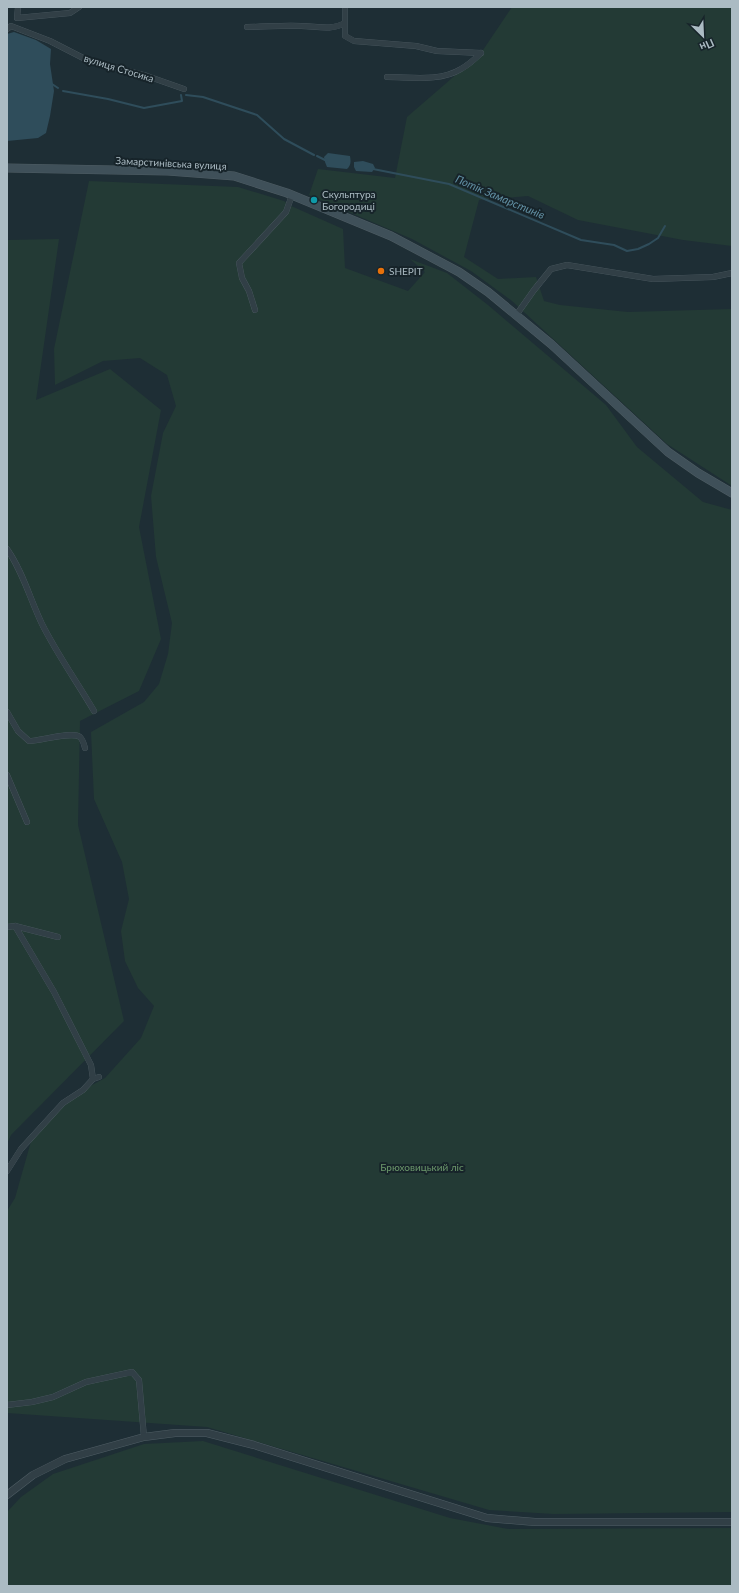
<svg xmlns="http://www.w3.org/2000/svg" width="739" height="1593" viewBox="0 0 739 1593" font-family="Lato,sans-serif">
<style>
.green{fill:#233a35}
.water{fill:#2f4d5b}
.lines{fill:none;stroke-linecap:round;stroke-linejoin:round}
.stream{stroke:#2f4d5b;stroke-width:2}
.minor-casing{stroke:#4f5d64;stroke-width:6}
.tertiary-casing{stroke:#4f5d64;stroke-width:8}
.secondary-casing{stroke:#4f5d64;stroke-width:9}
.minor{stroke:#313f46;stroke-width:5.5}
.tertiary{stroke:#313f46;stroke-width:7}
.secondary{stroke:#3f5059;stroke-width:8}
.culture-dot{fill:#0f9aa8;stroke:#17242a;stroke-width:1.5}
.food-dot{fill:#e8710a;stroke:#17242a;stroke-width:1.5}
.labels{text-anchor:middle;stroke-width:4;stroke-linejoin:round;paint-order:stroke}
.street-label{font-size:10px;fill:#abbbc3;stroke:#17242a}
.poi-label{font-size:10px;fill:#abbbc3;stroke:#17242a;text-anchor:start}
.park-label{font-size:10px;fill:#6c986b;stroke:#17242a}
.water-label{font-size:11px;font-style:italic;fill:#6290a4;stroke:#17242a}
</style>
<rect width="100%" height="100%" fill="#1e2e35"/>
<path class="green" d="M512,7H732V246L683,240L578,220L528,196L479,200L464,257L498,279L536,277L544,301L560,305L628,312L732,309V486L667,444L512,301L471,271L412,239L309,195L318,169L395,178L407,117L481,53Z
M89,181L238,187L284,201L289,205L343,229L345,268L408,291L425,272L410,259L447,273L488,305L606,405L637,447L703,502L732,510V1512L554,1514L489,1510L207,1427L7,1413V1211L15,1198L32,1138L44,1122L83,1090L105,1078L141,1038L154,1006L138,988L125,961L121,931L129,899L122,862L94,799L91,732L144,702L159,684L168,654L172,623L156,557L151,496L163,433L176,406L167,375L140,358L103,361L55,385L54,349Z
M59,239L36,400L110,369L161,410L139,527L161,639L139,691L80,721L78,825L124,1021L11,1135L7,1144V240Z
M203,1441L450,1518L508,1529L732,1528V1586H7V1512L21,1497L53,1474L144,1444Z"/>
<path class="water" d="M14,32L36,40L51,49L50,64L54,91L50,116L46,133L38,138L7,141V34Z
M328,153L350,156C351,162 351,165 347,169L327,167L325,162L324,157Z
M363,161L373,164L375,168L372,172L356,171L354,167V162Z"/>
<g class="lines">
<path class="stream" d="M52,84L58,88
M63,91L108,99L144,108L182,101L181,95
M186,95L203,97L257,115L284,139L314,155
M317,156L327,161
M373,169L449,184L581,240L614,245L627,251L638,249L649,244L658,238L665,226"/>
<defs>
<path id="minor" d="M18,7L17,18L70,13L79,7
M345,23V36L354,41L416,46L437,51L481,53
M247,27C265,27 283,25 301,26C316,26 331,31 345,23V7
M7,29L11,26L50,41L89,61L147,76L184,89
M387,77C411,77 440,82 461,69C468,65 475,59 481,53
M255,310L249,291L242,278L239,263L286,212L292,195
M517,314L534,290L551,269L567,265L653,279L713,277L732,273
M7,549C23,572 30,599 42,624C57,654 77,682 94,711
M7,712L18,731L29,741C41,741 71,731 80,737C83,740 84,744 85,748
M7,775L27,822
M15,926L54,992L91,1065L93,1079
M7,927L15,926L58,937
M7,1171L21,1149L63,1103L83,1090L93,1079L99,1077
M7,1405L32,1402L53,1397L86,1382L132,1372L139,1380L144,1437"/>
<path id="tertiary" d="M7,1495L33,1475L65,1459L144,1437L175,1433H207L254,1445L487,1518L535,1522H732"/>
<path id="secondary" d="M7,168L168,171L234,176L287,193L391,236L459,272L488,292L551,344L668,452L698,473L732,493"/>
</defs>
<use href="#minor" class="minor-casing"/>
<use href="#tertiary" class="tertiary-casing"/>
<use href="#secondary" class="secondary-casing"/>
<use href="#minor" class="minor"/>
<use href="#tertiary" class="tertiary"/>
<use href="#secondary" class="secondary"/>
</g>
<circle class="culture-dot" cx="314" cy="200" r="4"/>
<circle class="food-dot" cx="381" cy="271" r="4"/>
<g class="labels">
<g class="street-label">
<text transform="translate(119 68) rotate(17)" y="4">вулиця Стосика</text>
<text transform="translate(171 163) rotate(3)" y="4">Замарстинівська вулиця</text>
</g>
<g class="poi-label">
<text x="322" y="198">Скульптура<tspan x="322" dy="12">Богородиці</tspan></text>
<text x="389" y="275">SHEPIT</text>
</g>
<g class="park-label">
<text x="422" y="1171">Брюховицький ліс</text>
</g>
<g class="water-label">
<text transform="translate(500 197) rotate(23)" y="4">Потік Замарстинів</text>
</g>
</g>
<rect width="739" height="1593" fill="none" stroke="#abbbc3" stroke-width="16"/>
<g transform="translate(703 36) rotate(156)" stroke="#17242a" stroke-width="3" paint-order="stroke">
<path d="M0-3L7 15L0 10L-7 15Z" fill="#abbbc3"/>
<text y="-6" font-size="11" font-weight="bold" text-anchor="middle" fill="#abbbc3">Пн</text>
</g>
</svg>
